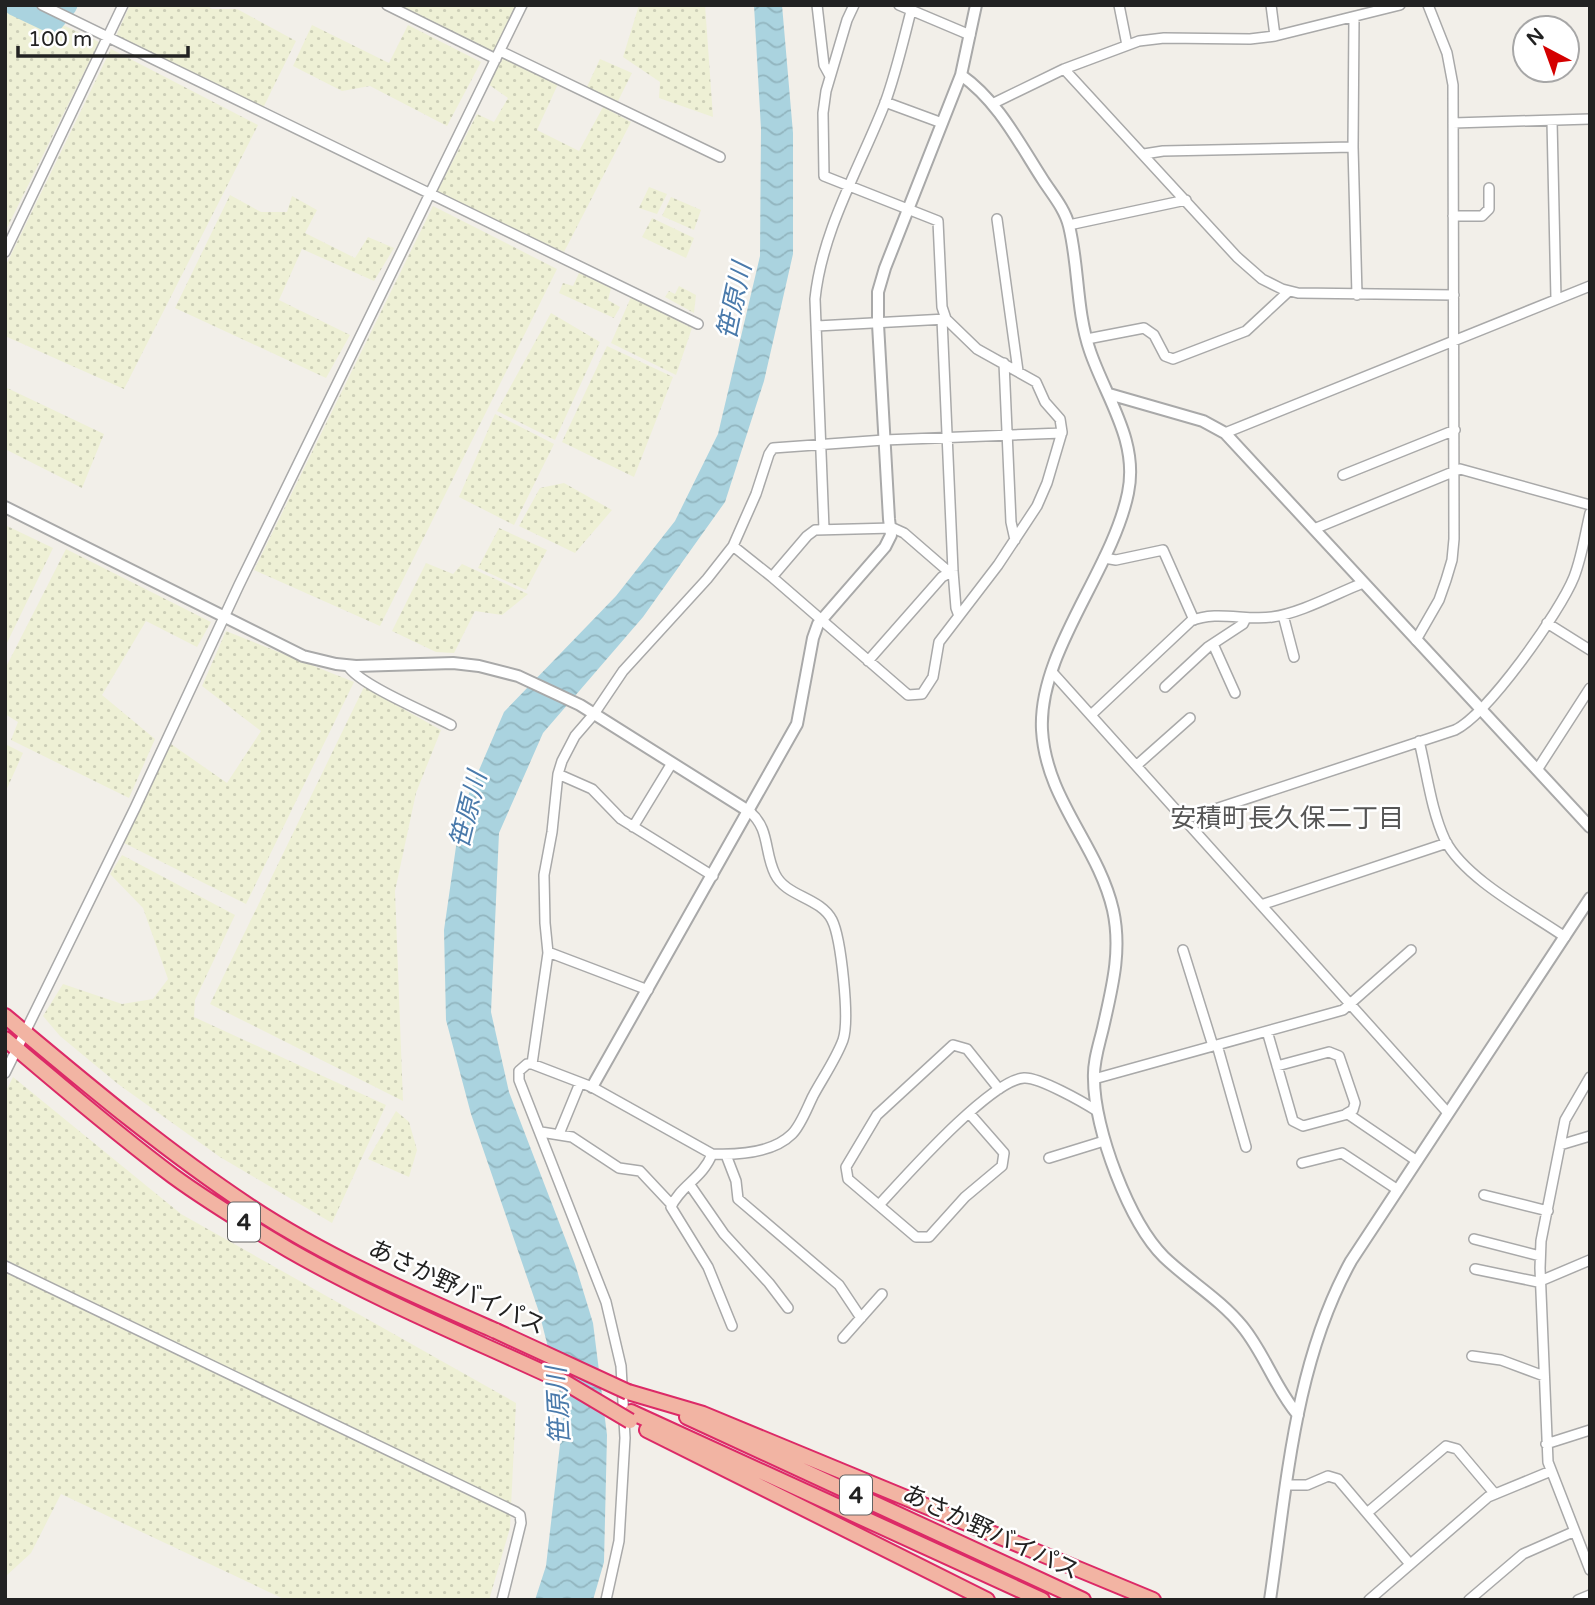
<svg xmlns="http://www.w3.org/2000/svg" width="1595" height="1605" viewBox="0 0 1595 1605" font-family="'Varela Round','Noto Sans JP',sans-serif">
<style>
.farmland{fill:url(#farmland-dots)}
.water{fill:url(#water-waves)}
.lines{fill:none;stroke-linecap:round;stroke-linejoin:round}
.river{stroke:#aad3df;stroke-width:21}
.minor-casing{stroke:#a9a9a9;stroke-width:12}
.tertiary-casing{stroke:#a9a9a9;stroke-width:14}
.trunk-casing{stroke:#dc2a67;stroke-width:18}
.minor{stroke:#fff;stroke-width:9}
.tertiary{stroke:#fff;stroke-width:10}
.trunk{stroke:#f2b4a3;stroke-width:14}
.trunk-bridge-casing{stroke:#dc2a67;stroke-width:18;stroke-linecap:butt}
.trunk-bridge{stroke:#f2b4a3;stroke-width:14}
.labels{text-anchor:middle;stroke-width:5;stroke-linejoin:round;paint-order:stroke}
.shield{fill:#fff;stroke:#646464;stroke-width:2}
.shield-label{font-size:23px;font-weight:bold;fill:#222}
.street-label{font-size:24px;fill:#222;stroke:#fff}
.water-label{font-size:26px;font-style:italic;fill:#4a7aab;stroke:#fff}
.neighbourhood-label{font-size:26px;fill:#555;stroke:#fff}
</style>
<defs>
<pattern id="farmland-dots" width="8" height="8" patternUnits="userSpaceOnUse" patternTransform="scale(1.75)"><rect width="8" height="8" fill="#eef0d5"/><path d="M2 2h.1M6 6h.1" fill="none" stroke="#ccceb7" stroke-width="1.8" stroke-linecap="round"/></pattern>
<pattern id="water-waves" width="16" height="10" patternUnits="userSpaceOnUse" patternTransform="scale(1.75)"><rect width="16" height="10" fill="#aad3df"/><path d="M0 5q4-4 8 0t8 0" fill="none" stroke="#92b5bf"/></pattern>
</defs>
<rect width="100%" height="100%" fill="#f2efe9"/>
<path class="farmland" d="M5,5H21L99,42L5,232Z
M130,5H207L212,9H237L296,41L263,108L116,36Z
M397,5H517L494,52Z
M639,5H705L713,117L659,98L660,82L623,57Z
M312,25L389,63L408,25L481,62L447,126L370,86L342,91L293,66Z
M111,49L258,125L124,389L5,336V267Z
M503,58L558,84L537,130L579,151L603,107L631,122L564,252L436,194L477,114L494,122L508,98L488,84Z
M600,59L632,73L617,103L586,89Z
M649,187L667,194L657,214L639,208Z
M230,195L261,212H287L292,196L317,210L305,233L355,258L368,237L394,248L374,281L302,249L279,300L350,335L326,378L175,308Z
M671,197L701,210L694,230L662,216Z
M433,206L557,269L380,626L254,570Z
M652,218L694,238L686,258L642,237Z
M579,273L611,288L608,300L620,307L614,318L559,293L563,283L573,286Z
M679,286L696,295L694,313L665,297L669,291L675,294Z
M631,297L692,328L676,375L611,343Z
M551,313L600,342L555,440L497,411Z
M607,346L673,377L634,477L562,442Z
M5,387L104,434L82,488L5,449Z
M495,414L554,444L514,525L459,497Z
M564,483L612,510L575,553L519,526L540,488Z
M5,525L53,548L5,647Z
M499,528L547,550L526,590L478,568Z
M66,549L211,622L197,647L146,621L102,695L155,739L129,798L11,740L18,722L5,714V669Z
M426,563L453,574L462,564L528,594L502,615L475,611L454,653L436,652L392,631Z
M226,631L354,682L246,904L124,843L171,744L227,783L261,731L202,686Z
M364,687L441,730L416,793L395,891L403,1101L210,1004Z
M5,744L23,753L5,793Z
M122,855L235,915L195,1000L194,1017L386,1105L332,1223L220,1157L118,1084L60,1036L43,1016L63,984L122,1004L153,999L168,979L143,908L110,874Z
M13,1077L181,1214L516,1403L510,1528L489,1600H286L61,1494L31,1553L5,1577V1093Z
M396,1111L409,1122L417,1150L409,1177L368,1159Z"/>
<path class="water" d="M754,5H782L793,133V254L764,381L725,502L643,617L543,733L499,833L491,1012L509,1092L575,1264L593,1323L607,1435L604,1562L593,1600H535L546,1566L564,1410L539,1312L471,1114L446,1020L444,930L461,812L504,712L616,596L675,521L718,434L760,256L761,129Z"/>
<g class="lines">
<path class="river" d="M14,5L52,23L67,5"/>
<defs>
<path id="minor" d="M42,5L698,324
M387,5L496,59
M817,5L824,65L830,76
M899,5L970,35
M1119,5L1127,45
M1271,5L1275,36
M1354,18L1353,147L1357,295
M500,51L720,157
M1064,69L1237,257L1262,279L1282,289L1298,293L1454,295
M885,102L942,123
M992,104L1064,69L1139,41L1164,38L1250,39L1275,36L1400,5
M1552,121L1556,299
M1453,123L1590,119
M1144,154L1163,151L1353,147
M1453,216H1482L1489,209V188
M997,219L1018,371
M1069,225L1186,200
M5,252L123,5
M942,319L953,571L956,608L959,616
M817,326L946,319
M1087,339L1144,328L1154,335L1165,356L1173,359L1246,331L1289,291
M1004,363L1011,522L1015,540
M1225,433L1590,286
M1343,475L1455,430
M824,529L815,299C822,230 860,167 885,103C896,73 903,42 911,11
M1314,529L1460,469L1590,505
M733,546L772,577L908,695L922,694L933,677L939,642L998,565L1037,506L1047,483L1062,432L1060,419L1045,402L1036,382L977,349L946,319L942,307L938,221L824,176L823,113L826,91L847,20L854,5
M1104,558L1116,560L1163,550L1194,620
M772,577L807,536L815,530L893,528L904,533L949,572
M1283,615L1294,657
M1547,623L1590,650
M1416,640L1439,600L1446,580L1452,560L1454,539L1453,85L1447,53L1428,5
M1213,644L1235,693
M868,661L942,577L953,571
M348,666C360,685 428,713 451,725
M1052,672L1448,1113
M1165,687L1208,647L1243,624L1246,618
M1091,715L1191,621C1216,610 1246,621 1272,617C1301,613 1335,594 1363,583
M1419,741C1427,773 1431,810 1445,840C1465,879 1529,912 1565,937
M1137,765L1190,718
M1537,770L1590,688
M558,774L592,789L621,819L713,876
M1185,819L1455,730C1488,714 1560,612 1574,577C1582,556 1585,535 1590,513
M633,827L672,763
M1261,905L1447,843
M1183,950L1213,1046
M548,952L648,990
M1267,1031L1293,1121L1303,1126L1348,1114L1417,1161
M1217,1045L1246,1147
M532,1064L548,953L545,923L544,875L552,832L558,774L562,761L575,736L594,714L623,671L707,579L733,546L756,494L769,454L773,448L884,440L1062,433
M1277,1066L1329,1052L1339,1056L1355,1103L1353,1110L1346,1114
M5,1073L135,808L239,585L522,5
M1590,1077L1565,1120L1541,1241L1540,1268L1548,1462L1590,1570
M1094,1079L1343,1010L1411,950
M969,1113L1004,1153L1002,1166L965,1197L929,1237H916L848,1179L846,1167L877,1115L953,1045L967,1049L999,1089
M541,1132L572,1137L619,1168L640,1171L671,1204
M559,1134L580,1083
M1560,1145L1590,1136
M712,1154C703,1178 680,1186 671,1207L708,1267L732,1326
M726,1155L736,1181L738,1199L839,1285L861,1318
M1049,1158L1104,1141
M1302,1163L1342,1153L1398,1190
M690,1185L724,1234L769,1283L788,1308
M1484,1195L1548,1211
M879,1205C904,1178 990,1080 1024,1078C1039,1077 1083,1102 1097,1111
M1474,1239L1540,1256
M5,1266L516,1512L520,1515L521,1523L502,1600
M1475,1269L1538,1282L1590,1260
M843,1338L882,1294
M1472,1356L1501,1360L1544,1376
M1546,1444L1590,1430
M1286,1485H1307L1328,1476L1338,1479L1410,1564
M1367,1513L1446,1446L1457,1449L1495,1494
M606,1600L619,1541L625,1438L621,1366L606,1302L519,1080V1071L527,1064H532L592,1087L712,1154C737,1155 773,1153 792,1134C801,1125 807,1108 813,1096C822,1079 836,1059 843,1040C850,1020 841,938 832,920C820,897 786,897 775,874C764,852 770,829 750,812
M1369,1600L1488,1497L1551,1471
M1469,1600L1523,1554L1573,1532
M1578,1600L1590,1595"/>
<path id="tertiary" d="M961,75C998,101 1019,143 1043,180C1052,194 1065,209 1069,226C1079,266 1076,311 1090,351C1106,398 1139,441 1128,493C1112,571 1038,652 1042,730C1046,800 1098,845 1113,910C1122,951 1112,988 1103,1028C1099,1045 1093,1062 1094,1079C1094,1129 1129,1222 1164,1257C1189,1281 1220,1299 1242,1326C1265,1354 1275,1388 1298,1415
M1109,394L1203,421L1225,433L1590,827
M5,507L303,656L336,664L356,666L453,663L479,666L518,676L580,705L750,812
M592,1087L797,724L813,638L818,624L885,547L891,535L889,519L878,324V292L885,268L961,75L976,5
M1270,1600C1287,1485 1294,1364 1351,1261L1590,898"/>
<path id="trunk" d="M5,1016C84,1082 163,1149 249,1206C326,1257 412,1294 496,1331
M5,1039C60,1085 115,1133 173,1176C210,1203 250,1227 289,1250C378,1301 474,1340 566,1383
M628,1392L703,1414L1153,1600
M631,1412L1042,1600
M687,1417L1083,1600
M647,1430L987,1600"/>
</defs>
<use href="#minor" class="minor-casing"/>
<use href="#tertiary" class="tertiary-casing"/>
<use href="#trunk" class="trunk-casing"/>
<use href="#minor" class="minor"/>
<use href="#tertiary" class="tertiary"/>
<use href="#trunk" class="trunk"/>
<defs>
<path id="trunk-bridge" d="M496,1331L628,1392
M566,1383L630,1421"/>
</defs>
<use href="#trunk-bridge" class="trunk-bridge-casing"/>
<use href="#trunk-bridge" class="trunk-bridge"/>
</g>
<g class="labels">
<g class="shield">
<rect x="228" y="1202.5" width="32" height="39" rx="5"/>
<rect x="840" y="1475.5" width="32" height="39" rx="5"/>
</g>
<g class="shield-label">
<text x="244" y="1230">4</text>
<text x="856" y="1503">4</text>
</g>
<g class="street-label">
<text transform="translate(457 1287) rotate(25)" y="8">あさか野バイパス</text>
<text transform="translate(991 1532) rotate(25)" y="8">あさか野バイパス</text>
</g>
<g class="water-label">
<text transform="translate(734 301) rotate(-78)" y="9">笹原川</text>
<text transform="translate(468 810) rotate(-76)" y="9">笹原川</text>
<text transform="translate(558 1406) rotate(-93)" y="9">笹原川</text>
</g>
<g class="neighbourhood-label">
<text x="1287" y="827">安積町長久保二丁目</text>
</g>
</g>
<rect width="1595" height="1605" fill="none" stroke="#222222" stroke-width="14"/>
<g transform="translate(1546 49) rotate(319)"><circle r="33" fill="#ffffff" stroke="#a7a7a7" stroke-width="2"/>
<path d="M0-5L12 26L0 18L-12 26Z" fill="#d40000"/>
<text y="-10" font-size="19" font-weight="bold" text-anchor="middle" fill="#222222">N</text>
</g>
<path d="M18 46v10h170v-10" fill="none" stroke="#222222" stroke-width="3.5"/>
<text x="28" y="46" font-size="21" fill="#222222" stroke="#ffffff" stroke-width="5" paint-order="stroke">100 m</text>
</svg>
